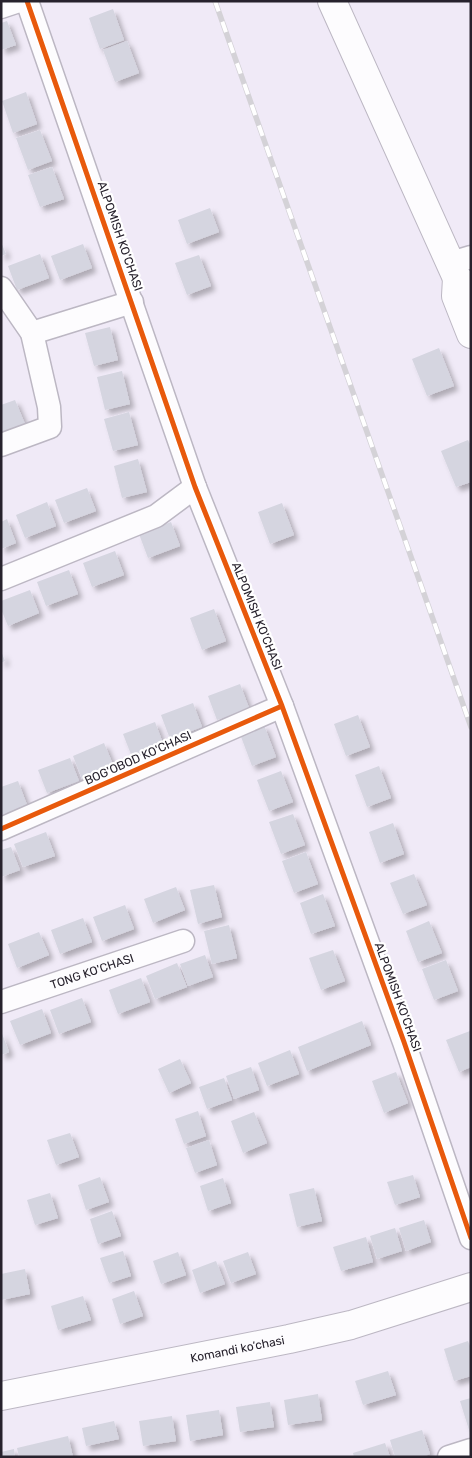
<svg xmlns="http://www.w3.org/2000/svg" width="472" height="1458" viewBox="0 0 472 1458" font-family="Rubik,sans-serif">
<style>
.building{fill:#d5d5e0;filter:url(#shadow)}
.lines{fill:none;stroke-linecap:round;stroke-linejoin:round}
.minor-casing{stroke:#bcb7c3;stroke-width:25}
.major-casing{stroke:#bcb7c3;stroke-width:30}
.minor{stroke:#fdfcfe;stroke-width:22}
.major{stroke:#fdfcfe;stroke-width:28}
.rail-casing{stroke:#d4d2d7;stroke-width:5.5}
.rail{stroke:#fff;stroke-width:4;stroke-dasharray:11;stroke-linecap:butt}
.cycleway-casing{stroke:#fff;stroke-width:8}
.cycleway{stroke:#e8590c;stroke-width:5}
.labels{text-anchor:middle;stroke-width:4.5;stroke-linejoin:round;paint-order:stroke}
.street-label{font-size:12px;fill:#27222d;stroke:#fff}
</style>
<defs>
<filter id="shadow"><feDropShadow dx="4.5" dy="4.5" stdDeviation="2.5" flood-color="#0004"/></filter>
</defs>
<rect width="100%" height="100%" fill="#f0eaf7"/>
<path class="building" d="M113,9L124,40L100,49L89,18Z
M7,21L16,45L1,50V23Z
M127,41L139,73L115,82L103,50Z
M26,92L37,124L13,133L2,101Z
M40,130L52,161L28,170L16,138Z
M52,167L64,199L40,207L28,175Z
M210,208L219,232L187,244L178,220Z
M1,242L6,254L1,256Z
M83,244L92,268L60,280L51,256Z
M40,254L49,278L17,290L8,266Z
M199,255L211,286L187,295L175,263Z
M110,327L118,360L94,366L85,333Z
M439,348L454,386L427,396L412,359Z
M122,371L130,404L105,410L97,377Z
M15,400L25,424L1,432V405Z
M129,412L138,445L113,451L104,419Z
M468,440L471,446V482L456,487L441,451Z
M138,459L147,492L122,498L114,466Z
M87,488L96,511L64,523L55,500Z
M47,502L56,526L25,538L16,515Z
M282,503L294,535L270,544L258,512Z
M7,519L16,543L1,549V522Z
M171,522L180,546L148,558L139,534Z
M115,551L124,575L92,587L83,563Z
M69,570L78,594L46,606L37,582Z
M30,590L39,613L8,626L1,609V601Z
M214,609L226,641L202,650L190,618Z
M1,651L5,661L1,663Z
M240,684L249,708L217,720L208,696Z
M193,703L202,727L170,739L161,715Z
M358,715L370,747L346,756L334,724Z
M155,722L164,746L132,757L123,734Z
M264,725L276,757L252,766L240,734Z
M104,743L114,767L82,779L73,756Z
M70,758L79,781L47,793L38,770Z
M379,766L391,798L367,807L355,775Z
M281,771L293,802L269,811L257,780Z
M18,781L27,805L1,815V787Z
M293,814L305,845L281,854L269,822Z
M393,823L404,854L380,863L369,832Z
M46,832L55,856L23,867L14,844Z
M11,847L20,870L1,877V850Z
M306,852L318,884L294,893L282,861Z
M414,874L427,905L403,914L390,883Z
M214,885L222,917L198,924L190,890Z
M176,887L185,910L153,923L144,899Z
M323,894L335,926L311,934L300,903Z
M125,905L134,929L102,941L93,917Z
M83,918L92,942L60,954L51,930Z
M429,921L442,953L418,962L406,931Z
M229,925L237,958L212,964L204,931Z
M39,932L49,955L17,968L8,944Z
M333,950L345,981L321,990L309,958Z
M205,955L213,977L188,986L180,964Z
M446,960L458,991L434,1000L422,969Z
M177,963L187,987L155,999L146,976Z
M141,978L150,1002L118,1014L109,990Z
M82,998L91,1022L59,1034L50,1010Z
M42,1009L51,1033L20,1045L10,1021Z
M362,1021L371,1045L307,1071L298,1047Z
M1,1031L9,1052L1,1055Z
M470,1031L471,1067L459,1072L446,1040Z
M290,1050L299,1074L267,1086L258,1063Z
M180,1059L191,1083L169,1093L158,1069Z
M251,1067L259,1090L234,1099L226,1076Z
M396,1072L408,1103L384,1113L372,1081Z
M224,1078L232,1100L207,1109L199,1087Z
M198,1111L206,1136L184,1144L175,1119Z
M254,1112L267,1143L243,1153L231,1121Z
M70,1133L79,1157L56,1165L47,1140Z
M209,1140L217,1165L195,1173L186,1148Z
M413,1175L420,1197L395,1205L387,1182Z
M100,1177L109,1202L86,1210L78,1185Z
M223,1178L231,1203L208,1211L200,1186Z
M314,1188L322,1221L297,1227L289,1194Z
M50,1193L58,1218L35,1225L27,1200Z
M112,1211L121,1236L98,1244L90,1219Z
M424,1220L431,1242L406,1251L399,1228Z
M395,1228L402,1251L377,1259L370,1236Z
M366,1237L373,1262L341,1271L333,1247Z
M123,1251L131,1276L109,1283L100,1258Z
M178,1252L186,1275L161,1284L153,1261Z
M248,1252L256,1274L231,1283L223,1261Z
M216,1261L225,1284L200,1293L192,1270Z
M25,1269L30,1294L1,1300V1274Z
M134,1291L143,1316L120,1324L112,1299Z
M83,1296L91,1320L58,1330L51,1306Z
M468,1341L471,1349V1376L454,1381L444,1349Z
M388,1371L396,1395L363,1405L355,1381Z
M318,1394L322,1420L288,1425L284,1400Z
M471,1398V1433H470L460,1401Z
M270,1402L274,1427L240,1432L236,1407Z
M219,1410L223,1435L190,1441L186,1415Z
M172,1416L176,1441L143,1446L139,1421Z
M114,1421L119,1439L86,1446L82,1428Z
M422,1430L430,1454L422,1457H395L390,1440Z
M68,1436L73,1457H19L17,1448Z
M385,1443L390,1457H354L353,1453Z
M14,1449L15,1457H1V1452Z"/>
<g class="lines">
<defs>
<g id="minor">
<path d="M27,1L195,487L282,706L404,1042L471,1238"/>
<path d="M1,7L19,1"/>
<path d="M451,263L471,257"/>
<path d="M1,288L32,333L49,407L50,427L1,445"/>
<path d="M32,333L132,302"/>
<path d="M1,579L156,516L195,487"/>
<path d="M1,829L282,706"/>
<path id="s1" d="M1,1002L183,941"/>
<path d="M449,1457L471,1450"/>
</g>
<g id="major">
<path d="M332,1L457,278L471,292"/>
<path d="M457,278L456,296L471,334"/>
<path id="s2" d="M1,1396L289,1339L351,1325L471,1287"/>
</g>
</defs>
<use href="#minor" class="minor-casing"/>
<use href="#major" class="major-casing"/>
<use href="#minor" class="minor"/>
<use href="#major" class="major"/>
<defs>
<path id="rail" d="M215,1L471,727"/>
</defs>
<use href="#rail" class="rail-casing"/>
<use href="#rail" class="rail"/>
<defs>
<path id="cycleway" d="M27,1L195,487L282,706L404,1042L471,1238
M1,829L282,706"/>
</defs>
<use href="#cycleway" class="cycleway-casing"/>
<use href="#cycleway" class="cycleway"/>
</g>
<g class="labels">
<g class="street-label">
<text transform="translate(120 236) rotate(71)" y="4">ALPOMISH KO'CHASI</text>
<text transform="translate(257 616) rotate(68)" y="4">ALPOMISH KO'CHASI</text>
<text transform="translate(138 758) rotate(-24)" y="4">BOG'OBOD KO'CHASI</text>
<text dy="4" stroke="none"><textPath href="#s1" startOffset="96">TONG KO'CHASI</textPath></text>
<text transform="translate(398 997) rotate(70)" y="4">ALPOMISH KO'CHASI</text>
<text dy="4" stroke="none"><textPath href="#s2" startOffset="241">Komandi ko‘chasi</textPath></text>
</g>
</g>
<rect width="472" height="1458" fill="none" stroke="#27222d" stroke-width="5"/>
</svg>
